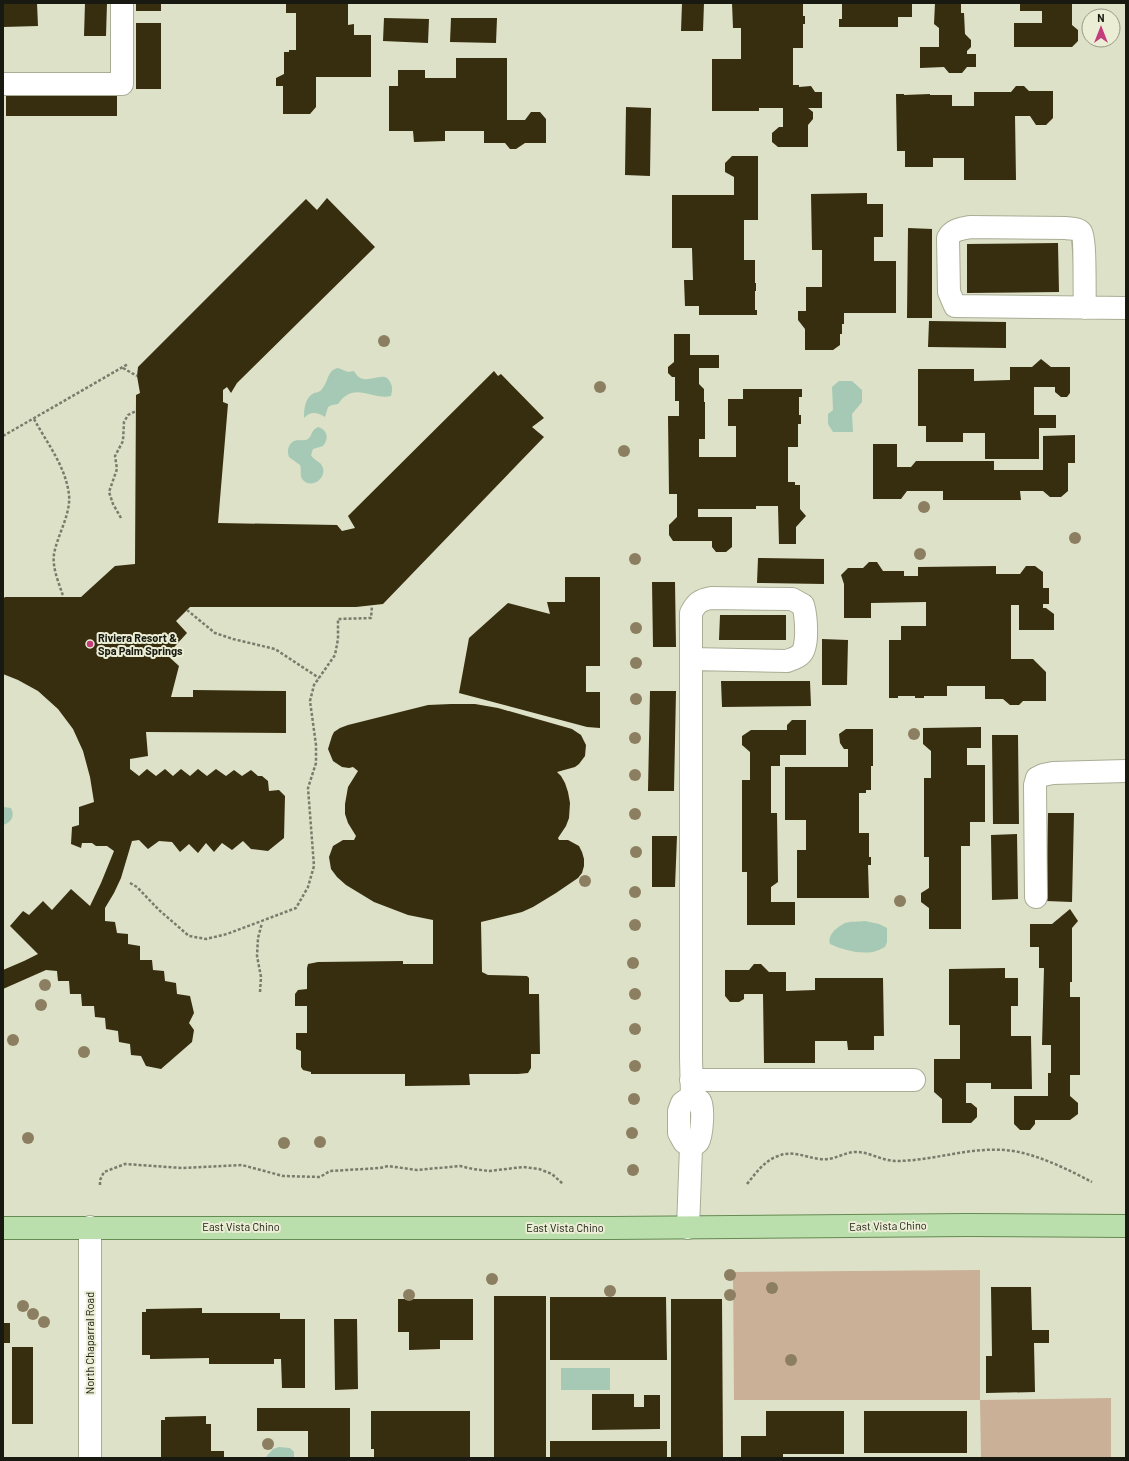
<svg xmlns="http://www.w3.org/2000/svg" width="1129" height="1461" viewBox="0 0 1129 1461" font-family="Barlow,sans-serif">
<style>
.green{fill:#c9b097}
.water{fill:#a5c9b5}
.building{fill:#372d0f}
.lines{fill:none;stroke-linecap:round;stroke-linejoin:round}
.minor-casing{stroke:#aaad95;stroke-width:24}
.major-casing{stroke:#648b52;stroke-width:24}
.path{stroke:#797c6b;stroke-width:2.5;stroke-dasharray:3 2;stroke-linecap:butt}
.minor{stroke:#fff;stroke-width:22}
.major{stroke:#bbdead;stroke-width:22}
.tree{fill:#8c7f61}
.poi-dot{fill:#c33c7c;stroke:#ebeed5;stroke-width:1.5}
.labels{text-anchor:middle;stroke-width:4;stroke-linejoin:round;paint-order:stroke}
.poi-label{font-size:11px;font-weight:bold;fill:#181910;stroke:#ebeed5;text-anchor:start}
.street-label{font-size:11px;fill:#181910;stroke:#ebeed5}
</style>
<rect width="100%" height="100%" fill="#dde1c8"/>
<path class="green" d="M980,1270V1400L1111,1398V1458H981L980,1400H734L733,1272Z"/>
<path class="water" d="M338,368L348,372L354,371C356,375 359,378 363,379C374,381 386,370 391,384C393,388 392,391 391,396C373,401 354,380 338,404L332,405L328,407L325,417C317,412 310,411 304,418C304,408 305,398 314,393C318,392 320,392 322,389C329,381 327,370 338,368Z
M839,381H852L862,390V402L852,414L853,432H833L828,424V414L833,410L832,387Z
M318,427C328,430 329,439 323,446L313,449L311,455C314,461 321,461 323,468C326,479 311,489 303,480C299,476 302,470 300,465L289,457C286,450 289,441 298,440C301,440 305,441 308,439C313,435 310,431 318,427Z
M3,807L11,808C15,816 12,822 3,825Z
M865,921L879,924L887,928V942L885,947C881,949 877,951 873,952C858,954 843,950 830,944C827,935 837,927 845,923C851,921 859,922 865,921Z
M561,1368H610V1390H561Z
M279,1447L290,1448L294,1452V1458H265L273,1449Z"/>
<path class="building" d="M3,3H37L38,26L3,27Z
M85,3H107L106,36H84Z
M136,3H161V11H136Z
M286,3H348V25L354,24V35H371V77H316V107L310,114H283V86H276V78L284,74V52H289V50H296V13H286Z
M682,3H704L703,31H681Z
M732,3H803V16H805V24H803V48H793V85H799V87L811,86L815,92H822V108H808L813,112V119L808,125V147H778L772,142V133L779,127H783V108H759V111H712V59H741V28H733Z
M842,3H912V17H898V27H839V19H842Z
M935,3H961V13H964L965,34L971,40V47L967,51V54H976V67H967L962,73H949L944,67L920,68V47H939V28L934,24Z
M1020,3H1072V25L1078,30V41L1072,47H1014V23H1042V11H1020Z
M384,18L429,19L428,43L383,41Z
M451,18H497L496,43L450,42Z
M136,23H161V89H136Z
M456,58H507V120H525L531,112H540L546,119V143H525L516,149H510L505,143H484V131H445V141L414,142L413,131H389V86H398V70H425V78H456Z
M1016,86H1024L1029,91H1053V118L1046,125H1036L1030,116H1015L1016,180H964V158H933V167H905V151H897L896,94H904V95L930,94V95H952V106H974V92H1011Z
M117,94V116H6V95Z
M626,107L651,108L650,176L625,175Z
M732,156H758V220H744V260H755V283H756V291H755V310H757V315H699V306H685L684,280H693L692,248H672V195H734V177L725,172V163Z
M867,193V204H883V237H874V261H896V313H844V324H842V334H840V345L833,350H805V329L798,320V311H806V287H822V250H812L811,194Z
M327,198L375,247L237,383L231,393L227,387L223,390V402L228,404L218,523L337,525L342,531L355,528L348,516L494,371L498,376L501,374L544,418L532,427L544,437L383,604L356,607H190L176,621L187,633L167,655L179,666L171,697H193V690L286,691V733L146,732L148,756L130,759V769L139,776L147,769L156,776L165,769L173,776L181,769L190,776L198,769L207,776L216,769L226,776L234,770L242,776L251,770L258,776H262L268,781L269,791L279,790L285,796L284,838L268,851L251,849L243,841L232,850L222,843L214,852L206,843L198,853L189,844L180,852L172,842L159,841L148,849L139,840L132,841L121,878L114,893L105,908V921L115,922L117,933L128,934V944L140,946V960H152L153,970L164,971L165,981L176,983L177,994L190,996L194,1013L189,1023L194,1030L192,1042L161,1069L146,1066L141,1056L131,1055L130,1044L119,1042L118,1031L106,1029L105,1018L95,1017L94,1006H82L81,994H70L69,981H58L57,971L46,970L3,989V970L24,961L38,954L10,926L23,911L29,915L43,901L52,910L71,889L90,906L101,883L114,851L107,846H96L92,843H82L81,848L71,844L72,827L79,825V807L94,802L90,777L83,751L73,729L58,709L38,691L18,680L3,674V599L5,597H81L115,566L135,564L136,395L140,393L137,376L138,367L306,199L317,210Z
M908,228L932,229V318H907Z
M1058,243L1059,292L967,293V244Z
M929,321L1006,322V348L928,347Z
M674,334H690V355H719V368H699V384L704,389V402H705V439H699V457H736V426H728V399H743V389H802V397H799V415H801V424H798V447H788V482H795V485H800V509L806,516L796,527V544H779L778,506H756V509H698V517H732V547L726,552H716L712,547V541H673L669,535V525L677,517V494H669L668,416H679V401H675V377H672L668,373V367L674,362Z
M1041,359L1051,367H1070V393L1067,397H1061L1055,392V387H1034V415H1056V428H1039V459H985V433H963V442H926V426H918V369H974V381L1010,380V367H1032Z
M1075,435V463H1068V491L1061,497H1050L1043,491H1020L1021,500H943V491H907L901,499H873V444H897V467H911L916,461H994V470H1043V436Z
M758,558L824,559V584L757,583Z
M869,562H877L883,571H904V576H918V567L996,566V574H1020L1026,566H1035L1043,572V588H1049V604H1043V608H1046L1054,614V630H1019V605H1011V659H1033L1046,672V701H1023L1019,705H1010L1003,699H985V686H947V696H924V698H915V696H898V698H889V640H901V626H926V602L871,603V618H844V584L841,575L848,568H863Z
M565,577H600V666H586V692H600V728L587,727L459,693L469,638L508,603L550,614L547,602H565Z
M652,582H675L676,647H653Z
M720,615H786V640H719Z
M822,639L848,640L847,685H822Z
M721,681H810L811,706L722,707Z
M650,691H676L674,791H648Z
M451,704H475L498,708L572,729L581,735L586,745L585,756L579,764L575,767L557,772L561,776L565,783L568,792L570,803L569,818L566,826L558,838L559,840H568L579,846L582,852L584,859V866L582,873L578,878L556,893L533,907L522,912L481,922L482,972L488,975L527,976L529,978V994H539L540,1054H531V1068L528,1073L518,1074H469L470,1085L405,1086V1074H311V1072L303,1070L301,1067V1051L296,1049V1033H307V1006H295V994L298,990L307,989V968L308,964L318,962L403,961V964H433V920L408,915L374,902L346,885L337,877L331,869L329,857L333,846L343,840H354L356,836L348,823L345,814V804L348,787L358,771L353,767L349,768L342,767L333,761L328,749L332,736L334,732L340,728L348,725L428,705Z
M792,720H806V755H780V766H771V813H777L778,882L771,887V902H795V925H747V872H742V780H750V752L742,745V736L751,730H787V725Z
M981,727V748H967V765H985V822H970V846H961V929H929V908L921,902V893L929,888V857H924V778H931V751L923,744V728Z
M846,729H873V766H871V790H866V793H859V833H869V857H871V865H868L869,898H797V850H806V820H785V767H848V749H844L840,743L839,734Z
M992,735H1018L1019,824H993Z
M1048,813H1074L1072,902L1046,901Z
M1017,834L1018,899L992,900L991,835Z
M652,836H677L675,887H652Z
M1070,909L1078,921L1072,928V982H1070V997H1080V1075H1070V1096L1078,1103V1114L1070,1120H1035V1124L1030,1130H1020L1014,1124V1096H1048V1073H1051V1045H1042L1044,968H1039V947H1030V924H1052Z
M754,964H761L769,972H786V991L815,990V978H883L884,1036H874V1050H848L847,1041H815V1063H764L763,994H744V999L739,1002H730L725,996V970H749Z
M1005,968V978H1018V1006H1011V1036H1031L1032,1089H991V1083H966V1103H971L977,1108V1117L971,1123H942V1099L934,1092V1059H960V1025H949V969Z
M991,1287H1031L1032,1330H1049V1343H1034L1035,1392L986,1393V1356H992Z
M494,1296H546V1458H494Z
M550,1297H666L667,1360H550Z
M398,1299H473V1340H440V1349L409,1350V1332H398Z
M671,1299H722L723,1458H671Z
M202,1308V1313H280V1319H305V1388H282L281,1359H274V1364H209V1358L150,1359V1355H142V1312H146V1309Z
M334,1319H357L358,1389L335,1390Z
M3,1323H10V1343H3Z
M12,1347H33V1424H12Z
M592,1394H634V1407H644V1395H660V1429L592,1430Z
M257,1408H350V1458H308V1431H257Z
M371,1411H470V1458H374V1449H371Z
M766,1411H844V1454H783V1458H741V1436H766Z
M864,1411H967V1453H864Z
M206,1416V1424H211V1451H224V1458H161V1420H165V1417Z
M550,1441H667V1458H550Z"/>
<g class="lines">
<defs>
<path id="minor" d="M3,84H122V3
M1085,308C1084,296 1086,238 1081,232C1078,228 1070,229 1066,228L970,227C961,229 953,229 948,238L949,292L955,306L1126,308
M691,659L787,661C792,659 797,658 801,654C809,646 806,615 803,605L792,599L711,598C700,600 696,603 691,613V1058L692,1096
M1036,897L1035,785L1037,778L1043,775L1053,773L1126,771
M691,1080H914
M692,1096C694,1097 698,1099 700,1101C704,1107 702,1136 698,1142C696,1144 693,1146 691,1147L684,1142L679,1133V1111L682,1103Z
M90,1227V1458
M688,1228L691,1147"/>
<path id="major" d="M3,1228H612L967,1225L1126,1226"/>
</defs>
<use href="#minor" class="minor-casing"/>
<use href="#major" class="major-casing"/>
<path class="path" d="M123,368L137,376
M34,419C47,443 66,467 69,495C71,514 57,536 54,554C52,568 59,583 63,596
M3,436L128,364
M121,518L113,504L109,492L117,469L115,456L123,441L124,422L128,415L136,411
M187,610L215,633L233,639L275,649L319,678
M130,883L137,887L159,910L189,936L206,939L227,934L296,908L308,887L314,866L308,788L316,763V745L310,701L314,685L335,655L338,639V619L371,618L372,606
M260,992L261,977L257,956L258,938L262,923
M747,1184C756,1173 764,1161 778,1156C793,1150 804,1157 819,1159C834,1161 842,1153 854,1152C868,1151 882,1161 896,1161C935,1161 973,1145 1013,1151C1039,1155 1069,1170 1092,1182
M100,1185V1180L104,1172L125,1164L182,1168L242,1165L283,1176L320,1177L330,1171L380,1168L388,1166L417,1170L460,1166L473,1169L489,1171L523,1167L539,1169L552,1174L563,1184"/>
<use href="#minor" class="minor"/>
<use href="#major" class="major"/>
</g>
<g class="tree">
<circle cx="384" cy="341" r="6"/>
<circle cx="600" cy="387" r="6"/>
<circle cx="624" cy="451" r="6"/>
<circle cx="924" cy="507" r="6"/>
<circle cx="1075" cy="538" r="6"/>
<circle cx="920" cy="554" r="6"/>
<circle cx="635" cy="559" r="6"/>
<circle cx="636" cy="628" r="6"/>
<circle cx="636" cy="663" r="6"/>
<circle cx="636" cy="699" r="6"/>
<circle cx="914" cy="734" r="6"/>
<circle cx="635" cy="738" r="6"/>
<circle cx="635" cy="775" r="6"/>
<circle cx="635" cy="814" r="6"/>
<circle cx="636" cy="852" r="6"/>
<circle cx="585" cy="881" r="6"/>
<circle cx="635" cy="892" r="6"/>
<circle cx="900" cy="901" r="6"/>
<circle cx="635" cy="925" r="6"/>
<circle cx="633" cy="963" r="6"/>
<circle cx="45" cy="985" r="6"/>
<circle cx="635" cy="994" r="6"/>
<circle cx="41" cy="1005" r="6"/>
<circle cx="635" cy="1029" r="6"/>
<circle cx="13" cy="1040" r="6"/>
<circle cx="84" cy="1052" r="6"/>
<circle cx="635" cy="1066" r="6"/>
<circle cx="634" cy="1099" r="6"/>
<circle cx="632" cy="1133" r="6"/>
<circle cx="28" cy="1138" r="6"/>
<circle cx="320" cy="1142" r="6"/>
<circle cx="284" cy="1143" r="6"/>
<circle cx="633" cy="1170" r="6"/>
<circle cx="730" cy="1275" r="6"/>
<circle cx="492" cy="1279" r="6"/>
<circle cx="772" cy="1288" r="6"/>
<circle cx="610" cy="1291" r="6"/>
<circle cx="409" cy="1295" r="6"/>
<circle cx="730" cy="1295" r="6"/>
<circle cx="23" cy="1306" r="6"/>
<circle cx="33" cy="1314" r="6"/>
<circle cx="44" cy="1322" r="6"/>
<circle cx="791" cy="1360" r="6"/>
<circle cx="268" cy="1444" r="6"/>
</g>
<circle class="poi-dot" cx="90" cy="644" r="4"/>
<g class="labels">
<g class="poi-label">
<text x="98" y="642">Riviera Resort &amp;<tspan x="98" dy="13">Spa Palm Springs</tspan></text>
</g>
<g class="street-label">
<text transform="translate(888 1226) rotate(-1)" y="4">East Vista Chino</text>
<text x="241" y="1231">East Vista Chino</text>
<text x="565" y="1232">East Vista Chino</text>
<text transform="translate(90 1343) rotate(-90)" y="4">North Chaparral Road</text>
</g>
</g>
<rect width="1129" height="1461" fill="none" stroke="#181910" stroke-width="8"/>
<g transform="translate(1101 28)"><circle r="19" fill="#ebeed5" stroke="#979986"/>
<path d="M0-3L7 15L0 10L-7 15Z" fill="#c33c7c"/>
<text y="-6" font-size="11" font-weight="bold" text-anchor="middle" fill="#181910">N</text>
</g>
</svg>
